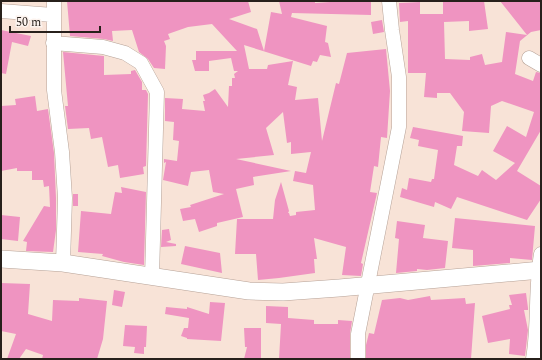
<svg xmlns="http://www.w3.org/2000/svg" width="542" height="360" viewBox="0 0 542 360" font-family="Spectral,serif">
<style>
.building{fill:#ef94c1}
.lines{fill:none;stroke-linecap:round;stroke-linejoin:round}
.minor-casing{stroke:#b6a297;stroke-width:15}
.tertiary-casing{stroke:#b6a297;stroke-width:18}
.minor{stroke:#fff;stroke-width:14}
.tertiary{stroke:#fff;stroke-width:17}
</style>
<rect width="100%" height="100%" fill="#f8e3d7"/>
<path class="building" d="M67,1H248L251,12L229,19L257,29L264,51L271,12L282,14L279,1H315V3L345,1H371V15L292,13L291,17L327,26L325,42L328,43L331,57L320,55L317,62L313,61L311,66L244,45L249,69H267L268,65L293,61L288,85L297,87L295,100L318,98L322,141L336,83L339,84L347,53L386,49L390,91L387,138L381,137L378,167L374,166L370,192L377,193L361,263L363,264L361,276L342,275L346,247L314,238L317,259H314L315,273L279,278L258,280L256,254H235L237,219H273L275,200L281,182L289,211L288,213H289L290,216L296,215V212L315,210L313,185L293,181L295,171L306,173L311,152L291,154V142L287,143L283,112L266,128L274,155L236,159L291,171L253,177L254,185L236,189L243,217L217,223V226L199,232L195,219L183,221L180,209L191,207L190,205L224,194L213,192L209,170L191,172L188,186L163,180L166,162L164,163V159L177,161L179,141L173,140L174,122L165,121V98L183,99L182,109L205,111L203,101H205L203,95L209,93L215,89L228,107L229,86H232V78H235L234,74L238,71H234L231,58L209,61V71H195L192,60H196V51H237L212,24L188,27L168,34L170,39L164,41L166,46L165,69L154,68L148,59L139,52L132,30L112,31L113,41L104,39L70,36Z
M443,1H484L488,29L469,31V21L444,22L445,59L470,60V57L482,54L485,65L502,62L506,32L527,35L500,1H541V30L531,32L520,41L515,74L533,81L536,72L541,73V130L517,171L541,186V199L527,220L457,197L451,209L435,202L434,207L400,197L402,188L407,190L409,178L431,182L432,179H434L438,150L418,146L419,140L410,138L413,127L463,136L462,146H457L454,165L478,176L482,170L496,180L515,163L493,151L507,126L526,137L534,112L502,101L491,106L489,133L462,131L464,112L450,93H437V98L424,97L426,73H408V21L400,22L399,3L420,2V14H443Z
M382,20L384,32L373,34L371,22Z
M1,30L31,36L28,46L12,42L6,74L1,73Z
M63,52L104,56V75L131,74V71L135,70L142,82V90H146L148,94L146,166L143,167L144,174L120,178L118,165L108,167L102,137L91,139L89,128L68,129L65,106H68Z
M35,96L37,111L48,109L54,153L56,198V230L53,252L26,251L27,242L23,241L44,206L50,207L49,186L44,187L43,180H32V171H17V168L1,171V106L16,105L15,99Z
M121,187L146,192L144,265L124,262L102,256L103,254L78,252L81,211L111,214L115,192L122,193Z
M73,194H78V206H73Z
M1,215L20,217L18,241L1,239Z
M455,218L535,226L532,260L510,258V263L473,266V250L452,248Z
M397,221L425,225L423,238L448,241L445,268L427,270L417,269V271L396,273L399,239L395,238Z
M169,229L171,240L166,242L176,244V246L161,247L162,230Z
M185,246L220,253L222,273L181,264Z
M1,283L30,284L28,314L52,321L53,300L79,301V298L107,301L103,339L97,359H42L43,355L26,349L19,359H7L16,334L1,331Z
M114,290L125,292L122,307L112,305Z
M526,293L528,308V310H524L528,330L525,356L509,354L510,339L488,343L482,316L510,309L509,305H512L509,295Z
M430,296L431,300L465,298L466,304L475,303L471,359H366V345L369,333L374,334L382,300L400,298L408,300Z
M210,302L225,303L221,341L187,339V338L181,336L184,328H188L189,318L165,314L166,307L187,309V307L209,314Z
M266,306L288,307V318L314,320V324H338V320L352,321L350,334V359H279L281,324L266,323Z
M125,325L147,326L146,347H144V354L134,353L135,347L123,346Z
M244,328H261V359H244L247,347H245Z"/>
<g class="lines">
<defs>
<path id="minor" d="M54,1V90L62,152L65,198L63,263
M1,11L53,15
M53,43L103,47L125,53L141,63L157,92L152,277
M529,58L541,65
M358,359V334L399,127V77L392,30L389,1
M533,359C539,324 535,289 541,254"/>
<path id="tertiary" d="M1,259L63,263L249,291L283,292L339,288L541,270"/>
</defs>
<use href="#minor" class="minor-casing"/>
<use href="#tertiary" class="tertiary-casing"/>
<use href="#minor" class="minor"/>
<use href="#tertiary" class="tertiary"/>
</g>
<rect width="542" height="360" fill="none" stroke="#27201b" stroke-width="4"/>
<path d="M10 26v6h90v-6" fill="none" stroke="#27201b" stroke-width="2"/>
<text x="16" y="26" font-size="12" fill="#27201b" stroke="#fcf3ee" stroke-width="3" paint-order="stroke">50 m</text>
</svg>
